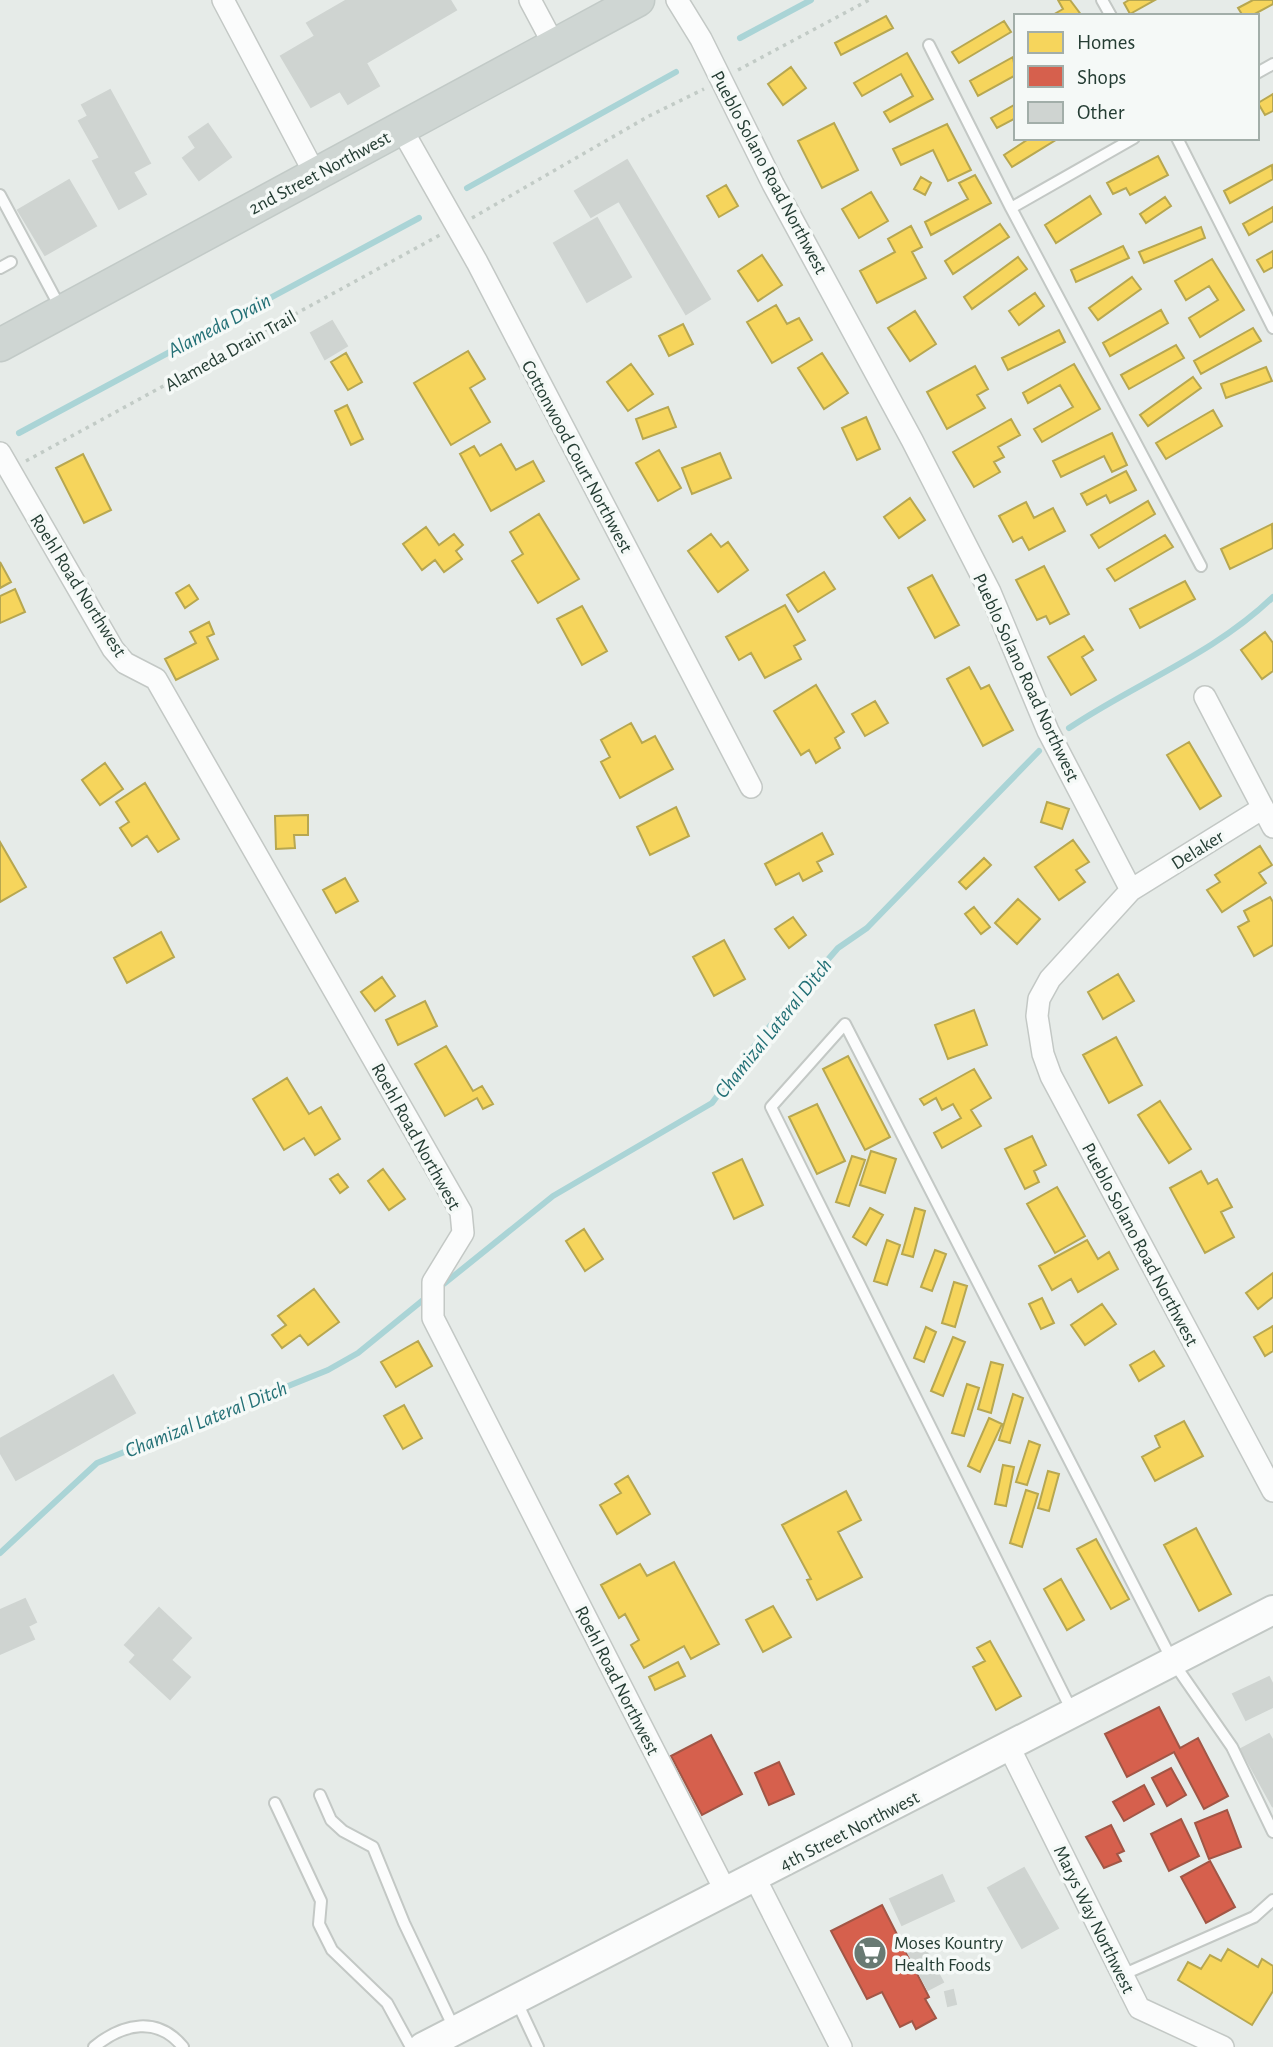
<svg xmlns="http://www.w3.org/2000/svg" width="1273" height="2047" viewBox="0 0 1273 2047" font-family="'Alegreya Sans',sans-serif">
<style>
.homes{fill:#f6d55c;stroke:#b7a750;stroke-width:2}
.shops{fill:#d6604d;stroke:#a15646;stroke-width:2}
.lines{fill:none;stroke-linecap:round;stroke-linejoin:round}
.stream{stroke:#aad4d6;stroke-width:6}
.building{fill:#cfd4d1;stroke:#cfd4d1;stroke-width:2}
.service-casing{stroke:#c3c8c5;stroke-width:14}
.minor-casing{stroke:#c3c8c5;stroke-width:24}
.secondary-casing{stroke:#c2c8c5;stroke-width:32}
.primary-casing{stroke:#c2cac7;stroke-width:35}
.path{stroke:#c2cbc6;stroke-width:3.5;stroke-dasharray:3.5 5;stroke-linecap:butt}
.service{stroke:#fbfcfc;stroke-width:10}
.minor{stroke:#fbfcfc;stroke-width:21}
.secondary{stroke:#fbfcfc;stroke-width:28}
.primary{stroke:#cfd6d3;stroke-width:32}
.labels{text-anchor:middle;stroke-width:7;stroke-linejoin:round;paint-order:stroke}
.street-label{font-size:19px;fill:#253d34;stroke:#f5f9f7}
.poi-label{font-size:19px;fill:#253d34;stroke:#f5f9f7;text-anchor:start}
.water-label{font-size:21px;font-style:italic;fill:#237076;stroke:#f5f9f7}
</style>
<rect width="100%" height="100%" fill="#e6ebe8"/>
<path class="homes" d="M1058,0H1070L1082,16H1051L1063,9Z
M1129,0H1155L1130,14L1124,3Z
M1253,0H1273V4L1251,16H1243L1238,8Z
M886,16L893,28L841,55L835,43Z
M1004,21L1011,32L959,63L952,52Z
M907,53L933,99L890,122L884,112L913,96L901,74L862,96L854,83Z
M1013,57L1016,75L978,96L970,81Z
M791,67L806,88L783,105L768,84Z
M1273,94V111L1265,115L1258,103Z
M1016,104V118L997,128L991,118Z
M834,123L858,170L822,188L798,141Z
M947,124L971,170L948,181L933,150L901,165L893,149Z
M1030,138H1059L1012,167L1004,155Z
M1158,156L1168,175L1130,195L1126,188L1113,194L1107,183Z
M1272,165L1273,179L1230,203L1224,191Z
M975,175L991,203L931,235L925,222L968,199L959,183Z
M921,177L931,183L925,195L914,189Z
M726,185L738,206L719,217L707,196Z
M871,192L888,221L859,238L842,209Z
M1090,196L1101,214L1056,243L1045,225Z
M1165,197L1171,206L1146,223L1140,214Z
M1273,207V221L1249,235L1243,224Z
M1000,224L1009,237L953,274L945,261Z
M911,226L922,247L912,252L926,278L877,303L860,271L895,252L888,239Z
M1201,227L1205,238L1144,263L1139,252Z
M1123,246L1129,258L1076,282L1071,270Z
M1273,251V267L1264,272L1257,260Z
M762,255L782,285L758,301L738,271Z
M1018,257L1027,269L972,309L964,297Z
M1212,259L1244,310L1200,337L1189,318L1218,300L1209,286L1186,300L1175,281Z
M1132,277L1141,289L1098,320L1089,308Z
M1035,293L1044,306L1019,325L1009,311Z
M776,305L787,324L799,318L812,340L772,363L747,322Z
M1161,310L1168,323L1110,356L1103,343Z
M915,311L936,344L910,361L888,328Z
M683,324L693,344L669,356L659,336Z
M1253,328L1261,341L1201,374L1194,361Z
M1059,330L1065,342L1008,370L1002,358Z
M1176,345L1184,358L1129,389L1121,375Z
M468,351L485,379L470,388L490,422L451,445L414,383Z
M346,353L362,382L348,390L331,362Z
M822,353L848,393L824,409L798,368Z
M631,364L653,394L628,411L607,382Z
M1074,364L1100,409L1042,442L1034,429L1073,407L1060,385L1028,403L1023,393Z
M975,366L988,389L977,395L985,408L947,429L927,392Z
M1266,367L1272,381L1226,398L1221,384Z
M1193,377L1201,388L1148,426L1140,415Z
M347,405L363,439L351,445L335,411Z
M668,407L676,427L643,439L636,419Z
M1213,410L1222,426L1166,459L1156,443Z
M866,417L880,449L857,460L842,428Z
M1011,419L1020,435L998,447L1004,457L994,462L1000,472L974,487L953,452Z
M1112,433L1127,465L1112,472L1104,456L1061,477L1053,461Z
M501,444L516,470L533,461L544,481L491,511L460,454L474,446L480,456Z
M659,450L681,488L658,501L636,463Z
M720,453L731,478L692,494L682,468Z
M83,454L111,510L84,523L56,468Z
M1126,471L1136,490L1110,503L1106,495L1087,505L1081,494Z
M910,498L925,520L899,538L884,517Z
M1148,501L1155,514L1099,548L1091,535Z
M1026,502L1034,518L1053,508L1065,531L1029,550L1022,537L1013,542L999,516Z
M539,514L579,579L538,603L512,561L523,554L510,532Z
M1272,524L1273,548L1230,569L1221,549Z
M426,527L439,545L454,534L463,545L456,551L462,559L444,572L435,560L422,570L403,544Z
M711,534L721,547L728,542L748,570L718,592L688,551Z
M1165,535L1173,547L1115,581L1107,569Z
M0,562L11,582L0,588Z
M1044,566L1069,614L1050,624L1046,616L1037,620L1016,580Z
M824,572L835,589L798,612L787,595Z
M932,575L959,625L935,638L908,588Z
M1185,581L1195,599L1140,628L1130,609Z
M189,585L198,599L185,608L176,593Z
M15,589L25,612L0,623V596Z
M785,605L805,640L794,646L801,659L765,678L751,653L739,660L726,637Z
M582,606L607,651L582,665L557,619Z
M209,622L214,634L207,637L218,659L176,680L165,659L196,643L190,632Z
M1265,632L1273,643V671L1262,679L1241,650Z
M1084,636L1093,650L1082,657L1096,680L1071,695L1048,657Z
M969,667L981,689L989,685L1013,730L983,746L947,679Z
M816,685L844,732L835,738L840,748L816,763L809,750L801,755L774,711Z
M875,701L888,723L865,736L852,714Z
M631,723L642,743L655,736L673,769L620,798L601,762L610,757L601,740Z
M1189,742L1221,796L1200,809L1167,755Z
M105,763L123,789L100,805L82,780Z
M145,783L179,839L158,852L147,836L132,846L120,828L129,822L116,802Z
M1047,802L1069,809L1062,829L1041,822Z
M676,807L689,836L650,855L637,827Z
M308,815V835H294L295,848L276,849L275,816Z
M822,833L833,854L817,862L822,871L803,881L799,873L776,885L765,864Z
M1073,840L1089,862L1076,870L1085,882L1059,900L1035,867Z
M0,842L26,887L0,902Z
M1260,846L1272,865L1259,873L1266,883L1222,912L1207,890L1220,882L1215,875Z
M984,858L991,865L966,889L959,882Z
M345,878L358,901L336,913L323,890Z
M1270,897L1273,902V945L1254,956L1238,927L1249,921L1244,911Z
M1018,899L1040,919L1017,944L995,923Z
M974,907L990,927L981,934L965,914Z
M793,917L806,935L789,948L775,929Z
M161,932L174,957L127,983L114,958Z
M724,940L745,979L714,996L693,957Z
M1118,974L1134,1001L1103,1019L1088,992Z
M382,977L395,996L375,1011L361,992Z
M425,1001L437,1026L398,1045L386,1020Z
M974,1010L987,1045L948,1059L935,1025Z
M1116,1037L1142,1085L1109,1103L1083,1055Z
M446,1046L473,1091L482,1086L493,1104L483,1109L477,1098L445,1116L415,1064Z
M848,1056L890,1137L865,1150L823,1069Z
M974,1069L991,1098L971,1110L981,1126L942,1148L934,1133L961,1118L953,1104L942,1110L936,1098L924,1105L920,1099Z
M287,1078L309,1114L321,1107L340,1139L315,1155L304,1138L284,1150L253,1099Z
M1160,1101L1191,1149L1169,1163L1138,1115Z
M817,1104L845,1161L817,1174L789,1117Z
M1032,1136L1046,1165L1034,1171L1039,1182L1025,1189L1005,1149Z
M871,1151L896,1159L885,1193L860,1185Z
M852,1156L865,1160L849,1206L836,1202Z
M742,1159L763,1205L734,1219L713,1173Z
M383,1169L405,1199L389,1210L368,1181Z
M1201,1171L1208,1184L1217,1179L1232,1207L1221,1212L1234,1237L1205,1253L1170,1188Z
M338,1174L348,1187L340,1193L330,1179Z
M1057,1187L1085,1236L1055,1253L1027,1204Z
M870,1208L883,1215L866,1245L853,1237Z
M915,1208L925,1211L913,1257L902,1254Z
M584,1229L603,1259L585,1271L566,1241Z
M887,1240L900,1245L887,1285L874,1281Z
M1087,1240L1098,1259L1109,1252L1118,1269L1078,1292L1071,1279L1052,1290L1039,1266Z
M935,1250L946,1254L932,1291L921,1287Z
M1273,1273V1297L1258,1309L1246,1293Z
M954,1282L967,1286L955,1327L942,1323Z
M314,1289L339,1322L308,1345L300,1335L282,1348L272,1335L286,1325L278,1316Z
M1042,1298L1054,1323L1041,1329L1029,1304Z
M1102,1304L1116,1324L1085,1345L1071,1325Z
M1273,1326V1351L1265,1356L1254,1337Z
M926,1327L936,1332L924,1362L914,1358Z
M953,1337L965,1342L943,1396L931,1391Z
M418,1341L432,1366L396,1387L381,1362Z
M1154,1351L1164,1366L1139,1381L1130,1365Z
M991,1362L1003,1365L991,1413L978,1409Z
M967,1384L979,1388L964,1436L952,1433Z
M1013,1394L1023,1398L1010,1443L999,1440Z
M404,1405L422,1438L403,1449L384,1416Z
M989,1418L1002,1424L980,1472L968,1466Z
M1184,1421L1203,1456L1155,1481L1142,1457L1160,1447L1155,1436Z
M1029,1441L1040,1445L1027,1485L1016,1482Z
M1003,1465L1014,1467L1006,1506L995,1504Z
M1048,1471L1059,1474L1049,1511L1038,1508Z
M628,1476L650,1514L617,1534L600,1505L621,1493L615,1484Z
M1026,1490L1038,1494L1022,1547L1010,1543Z
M846,1491L861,1520L838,1532L862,1577L817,1600L807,1580L811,1579L782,1525Z
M1196,1528L1231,1594L1199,1611L1164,1545Z
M1096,1539L1129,1599L1111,1609L1077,1549Z
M674,1562L719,1644L691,1659L684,1646L644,1668L631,1645L639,1640L625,1614L619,1618L601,1585L640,1564L647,1576Z
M1061,1579L1084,1620L1067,1630L1044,1589Z
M773,1606L791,1637L763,1652L746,1620Z
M990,1641L1021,1696L996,1710L973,1667L985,1661L977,1648Z
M678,1662L685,1676L655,1690L649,1677Z
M1228,1949L1258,1967L1262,1959L1273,1966V1991L1252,2025L1178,1980L1188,1962L1201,1969L1210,1955L1221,1961Z"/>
<path class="shops" d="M1159,1707L1180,1748L1198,1738L1228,1796L1204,1809L1174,1752L1127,1777L1105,1734Z
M711,1735L742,1794L702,1815L671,1756Z
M779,1762L794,1794L769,1805L755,1773Z
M1171,1768L1186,1795L1167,1806L1152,1778Z
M1144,1785L1154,1804L1124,1821L1113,1802Z
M1227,1810L1241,1847L1209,1859L1195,1823Z
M1181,1819L1199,1856L1169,1871L1151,1834Z
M1111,1825L1124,1851L1117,1854L1121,1861L1104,1868L1086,1837Z
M1210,1861L1235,1907L1206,1923L1181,1877Z
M882,1905L929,1997L925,1999L936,2018L916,2029L912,2021L900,2027L882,1992L867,1999L831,1931Z"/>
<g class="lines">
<path class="stream" d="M740,38L811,0
M467,188L676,72
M19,433L419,218
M1069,728C1136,683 1214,654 1273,597
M440,1287L553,1196L712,1103L764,1033L838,948L867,928L1039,751
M0,1553L97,1463L328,1370L358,1353L423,1300"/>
</g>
<path class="building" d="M347,0H450L456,10L366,63L379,86L348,104L340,91L311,107L281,56L315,36L307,23Z
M110,90L150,163L133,172L146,194L119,209L93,161L100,158L79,121L88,116L82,105Z
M208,124L231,157L199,180L183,158L196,148L189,137Z
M627,160L710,299L686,314L619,201L591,217L575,191Z
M69,180L96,226L45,255L18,210Z
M597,218L631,277L587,302L554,243Z
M332,321L347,346L325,359L311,333Z
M113,1375L135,1413L16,1480L0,1452V1439Z
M25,1599L36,1622L28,1626L34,1639L0,1654V1610Z
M159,1608L191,1638L171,1660L190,1677L170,1699L130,1662L136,1655L125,1645Z
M1269,1677L1273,1685V1707L1246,1720L1233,1694Z
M1269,1734L1273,1741V1807L1241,1749Z
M1024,1868L1058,1928L1022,1948L988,1888Z
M942,1875L954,1901L902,1925L890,1899Z
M923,1945L943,1982L928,1990L908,1953Z
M953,1990L956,2004L948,2006L945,1992Z"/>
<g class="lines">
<defs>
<path id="service" d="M1102,0L1111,16
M929,45L1011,208L1134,138
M1257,73L1273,64
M1177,138L1273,328
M0,195L61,309
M1011,208L1201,566
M0,268L11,262
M1072,1711L771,1107L845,1024L1173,1662L1232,1747L1273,1832
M320,1795L331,1820L343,1831L373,1847L404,1923L454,2028
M275,1803L321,1901L319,1924L332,1950L387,2003L411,2047
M1122,1975L1254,1917L1273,1900
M516,2000L538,2047
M94,2047C123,2023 158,2016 183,2047"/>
<path id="minor" d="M223,0L315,174
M530,0L554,45
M677,0L701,39L773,184L912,440L990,592L1048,731L1131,890
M401,128L477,262L751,787
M0,453L113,649L125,663L156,679L461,1212L463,1233L433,1282V1318L726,1892
M1205,697L1273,827
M1263,808L1131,890L1050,979L1039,999L1037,1016L1043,1054L1051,1076L1273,1491
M1009,1747L1139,2008L1223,2047
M755,1878L841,2047"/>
<path id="secondary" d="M423,2047L1273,1610"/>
<path id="primary" d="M0,345L638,0"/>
</defs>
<use href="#service" class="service-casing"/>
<use href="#minor" class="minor-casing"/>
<use href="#secondary" class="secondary-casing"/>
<use href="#primary" class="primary-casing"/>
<path class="path" d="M738,70L869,0
M472,218L649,116L704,89
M26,461L440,235"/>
<use href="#service" class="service"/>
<use href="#minor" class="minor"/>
<use href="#secondary" class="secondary"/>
<use href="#primary" class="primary"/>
</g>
<defs>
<symbol id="supermarket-disc" viewBox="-11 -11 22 22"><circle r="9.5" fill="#697a73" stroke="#f5f9f7"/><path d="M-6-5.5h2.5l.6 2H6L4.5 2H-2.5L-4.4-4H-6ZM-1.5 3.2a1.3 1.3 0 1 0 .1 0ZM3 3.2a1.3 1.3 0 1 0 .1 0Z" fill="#fff"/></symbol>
</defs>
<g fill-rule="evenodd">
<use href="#supermarket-disc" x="851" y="1934" width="38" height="38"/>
</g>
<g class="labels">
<g class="street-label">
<text transform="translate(319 172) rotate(-28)" y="7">2nd Street Northwest</text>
<text transform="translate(770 172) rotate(62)" y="7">Pueblo Solano Road Northwest</text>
<text transform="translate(230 350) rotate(-29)" y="7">Alameda Drain Trail</text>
<text transform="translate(578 456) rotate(62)" y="7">Cottonwood Court Northwest</text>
<text transform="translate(79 585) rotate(58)" y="7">Roehl Road Northwest</text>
<text transform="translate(1027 677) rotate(65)" y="7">Pueblo Solano Road Northwest</text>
<text transform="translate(1197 849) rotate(-32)" y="7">Delaker</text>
<text transform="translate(417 1136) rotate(61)" y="7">Roehl Road Northwest</text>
<text transform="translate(1141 1244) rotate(62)" y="7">Pueblo Solano Road Northwest</text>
<text transform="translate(618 1680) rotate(63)" y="7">Roehl Road Northwest</text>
<text transform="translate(849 1830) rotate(-27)" y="7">4th Street Northwest</text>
<text transform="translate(1095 1919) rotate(64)" y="7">Marys Way Northwest</text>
</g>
<g class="poi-label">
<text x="894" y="1949">Moses Kountry<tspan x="894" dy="22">Health Foods</tspan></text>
</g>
<g class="water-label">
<text transform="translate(219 325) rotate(-28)" y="7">Alameda Drain</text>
<text transform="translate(773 1028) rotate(-51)" y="7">Chamizal Lateral Ditch</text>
<text transform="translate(206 1419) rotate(-22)" y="7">Chamizal Lateral Ditch</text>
</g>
</g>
<rect x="1014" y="14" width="245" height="126" fill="#f5f9f7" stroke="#a2aea9" stroke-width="2"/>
<rect x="1028" y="32" width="35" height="21" fill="#f6d55c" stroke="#a2aea9" stroke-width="2"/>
<text x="1077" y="49" font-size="21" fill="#253d34">Homes</text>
<rect x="1028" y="66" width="35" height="21" fill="#d6604d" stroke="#a2aea9" stroke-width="2"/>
<text x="1077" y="84" font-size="21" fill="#253d34">Shops</text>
<rect x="1028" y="102" width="35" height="21" fill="#cfd4d1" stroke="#a2aea9" stroke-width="2"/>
<text x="1077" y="119" font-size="21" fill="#253d34">Other</text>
</svg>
